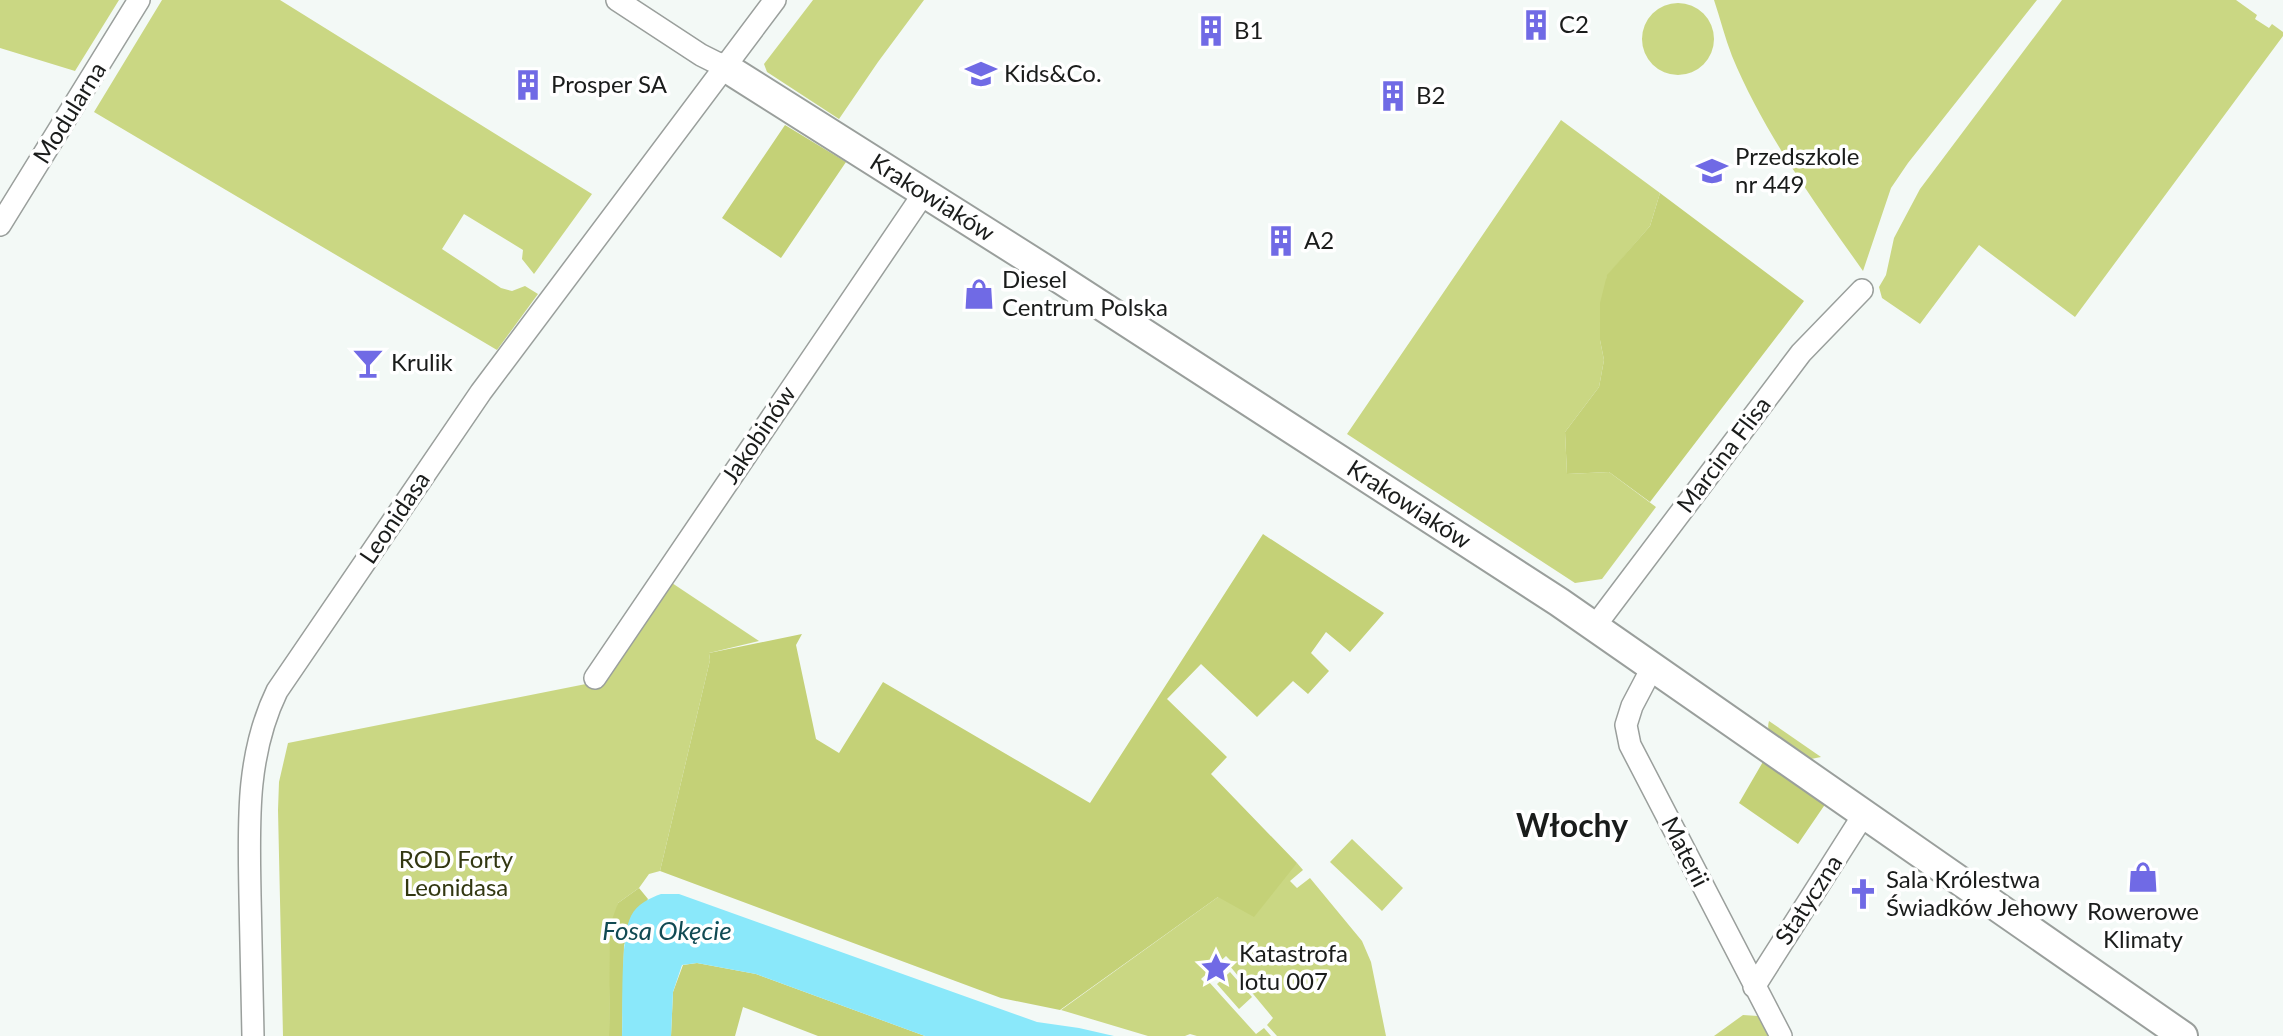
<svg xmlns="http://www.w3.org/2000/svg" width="2283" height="1036" viewBox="0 0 2283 1036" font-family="Lato,sans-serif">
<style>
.green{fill:#cad783}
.forest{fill:#c4d177}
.water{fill:#8ae8fa}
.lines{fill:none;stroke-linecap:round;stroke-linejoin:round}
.minor-casing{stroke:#9a9f9c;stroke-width:24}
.tertiary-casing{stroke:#9a9f9c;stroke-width:32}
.minor{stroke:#fff;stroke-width:21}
.tertiary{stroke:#fff;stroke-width:28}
.labels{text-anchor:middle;stroke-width:7;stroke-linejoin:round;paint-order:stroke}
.poi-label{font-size:24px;fill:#1a1c1b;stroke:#fff;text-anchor:start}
.street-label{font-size:24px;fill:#1a1c1b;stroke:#fff}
.park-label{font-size:24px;fill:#323711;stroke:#fff}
.water-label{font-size:26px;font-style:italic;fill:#114a53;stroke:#fff}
.district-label{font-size:32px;font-weight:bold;fill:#1a1c1b;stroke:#fff}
</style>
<rect width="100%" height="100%" fill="#f3f9f6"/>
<path class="green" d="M0,0H119L75,71L0,48Z
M162,0H280L592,194L534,274L522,259L523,250L464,214L442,249L501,288L512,291L525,286L538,294L497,350L94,112Z
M813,0H924L878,62L839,119L767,72L764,64Z
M1714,0H2037L1908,163L1891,188L1863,271C1815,203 1764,133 1732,56C1725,38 1720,18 1714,0Z
M2062,0H2236L2257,15L2255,19L2269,28L2272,24L2283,32V36L2075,317L1979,245L1920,324L1882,298L1879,287L1886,275L1894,238L1920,189Z
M1642 39a36 36 0 1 1 72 0a36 36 0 1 1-72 0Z
M1561,120L1660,193L1650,226L1607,276L1600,340L1604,360L1599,387L1565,432L1567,474L1609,472L1656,507L1602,579L1575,583L1347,434Z
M672,583L759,641L709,653L710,660L660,871L649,874L639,888L618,903L610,984L609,1036H283L278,810L279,782L288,743L601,681Z
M1769,721L1821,757L1811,759L1805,758C1791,750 1763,740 1769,721Z
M1352,839L1403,888L1382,911L1330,862Z
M1297,863L1303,870L1290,881L1297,888L1310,878L1362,941L1371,962L1386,1036H1277L1267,1025L1273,1018L1229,965L1232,962L1226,956L1201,979L1206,984L1209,982L1256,1034L1264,1028L1271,1036H1197L1190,1034L1185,1036H1148L1061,1010L1218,897Z
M1230,972L1252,997L1239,1009L1217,984Z
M1743,1015L1758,1016L1768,1036H1714Z"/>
<path class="forest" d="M785,125L846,162L781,258L722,218Z
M1660,193L1804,301L1650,502L1609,472L1567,474L1565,432L1599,387L1604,360L1600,340V303L1607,275L1650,226Z
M1263,534L1384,613L1350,652L1326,632L1311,653L1329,671L1308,694L1293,681L1257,717L1201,664L1167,699L1227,757L1211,774L1297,863L1254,917L1218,897L1060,1010L1001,998L660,871L710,660L709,653L802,634L796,645L816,739L839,753L883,682L1090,803Z
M1764,760L1826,803L1798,844L1739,803Z
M639,888L648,899L624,945L622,1036H609L610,925L618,903Z
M697,963L756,974L925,1036H818L743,1007L735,1036H671L673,992L683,965Z"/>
<path class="water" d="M661,894H679L1037,1022L1079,1028L1114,1036H925L756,974L697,963L682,965L673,992L671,1036H622C623,1009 620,937 631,916C637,904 650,898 661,894Z"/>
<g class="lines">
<defs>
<path id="minor" d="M617,0L701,55L725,67
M0,225L139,0
M1595,626L1801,353L1862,290
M1653,666L1632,706L1626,725L1630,745L1781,1036
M595,678L924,193
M1754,987L1864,814
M253,1036C252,989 251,943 250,896C249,826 245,757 277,691L481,392L775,0"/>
<g id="tertiary">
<path id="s1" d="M725,67L1051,273L1559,602L2183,1036"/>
</g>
</defs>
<use href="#minor" class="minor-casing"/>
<use href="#tertiary" class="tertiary-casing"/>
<use href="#minor" class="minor"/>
<use href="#tertiary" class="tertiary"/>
</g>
<defs>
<symbol id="building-bare" viewBox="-9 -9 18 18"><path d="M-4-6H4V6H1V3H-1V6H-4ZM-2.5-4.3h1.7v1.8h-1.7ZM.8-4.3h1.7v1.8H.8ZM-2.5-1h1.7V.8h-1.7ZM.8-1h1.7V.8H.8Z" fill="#706ae5" stroke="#fff" stroke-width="2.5" paint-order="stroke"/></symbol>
<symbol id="school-bare" viewBox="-9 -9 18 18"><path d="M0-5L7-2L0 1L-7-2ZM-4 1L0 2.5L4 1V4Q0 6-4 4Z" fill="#706ae5" stroke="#fff" stroke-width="2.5" paint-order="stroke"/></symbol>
<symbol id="shop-bare" viewBox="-9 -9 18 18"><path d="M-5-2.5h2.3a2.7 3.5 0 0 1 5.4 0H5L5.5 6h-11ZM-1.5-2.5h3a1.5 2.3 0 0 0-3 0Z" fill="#706ae5" stroke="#fff" stroke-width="2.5" paint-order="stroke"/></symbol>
<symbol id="bar-bare" viewBox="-9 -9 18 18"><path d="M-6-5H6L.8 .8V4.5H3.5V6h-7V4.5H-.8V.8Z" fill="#706ae5" stroke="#fff" stroke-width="2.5" paint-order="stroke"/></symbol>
<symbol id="church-bare" viewBox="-9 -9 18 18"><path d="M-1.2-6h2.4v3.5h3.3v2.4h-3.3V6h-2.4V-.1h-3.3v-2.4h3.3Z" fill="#706ae5" stroke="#fff" stroke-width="2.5" paint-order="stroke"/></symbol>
<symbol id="sight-bare" viewBox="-9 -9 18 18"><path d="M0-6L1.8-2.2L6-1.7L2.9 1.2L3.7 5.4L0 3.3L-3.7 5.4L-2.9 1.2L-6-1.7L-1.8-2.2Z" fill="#706ae5" stroke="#fff" stroke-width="2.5" paint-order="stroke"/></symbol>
</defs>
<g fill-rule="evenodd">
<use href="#building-bare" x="1514" y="3" width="44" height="44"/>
<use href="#building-bare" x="1189" y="9" width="44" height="44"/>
<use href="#school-bare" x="959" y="52" width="44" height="44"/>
<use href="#building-bare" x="506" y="63" width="44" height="44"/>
<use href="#building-bare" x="1371" y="74" width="44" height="44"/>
<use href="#school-bare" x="1690" y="149" width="44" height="44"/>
<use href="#building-bare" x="1259" y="219" width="44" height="44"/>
<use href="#shop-bare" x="957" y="272" width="44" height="44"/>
<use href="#bar-bare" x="346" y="341" width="44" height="44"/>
<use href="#shop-bare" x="2121" y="855" width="44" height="44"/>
<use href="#church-bare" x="1841" y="872" width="44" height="44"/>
<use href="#sight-bare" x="1194" y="946" width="44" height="44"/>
</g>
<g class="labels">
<g class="poi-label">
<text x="1559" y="33">C2</text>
<text x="1234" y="39">B1</text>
<text x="1004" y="82">Kids&amp;Co.</text>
<text x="551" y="93">Prosper SA</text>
<text x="1416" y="104">B2</text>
<text x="1735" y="165">Przedszkole<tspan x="1735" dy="28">nr 449</tspan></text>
<text x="1304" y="249">A2</text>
<text x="1002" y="288">Diesel<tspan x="1002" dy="28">Centrum Polska</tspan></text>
<text x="391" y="371">Krulik</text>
<text x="1886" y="888">Sala Królestwa<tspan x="1886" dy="28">Świadków Jehowy</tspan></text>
<text x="2143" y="920" text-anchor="middle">Rowerowe<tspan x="2143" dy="28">Klimaty</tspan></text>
<text x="1239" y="962">Katastrofa<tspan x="1239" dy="28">lotu 007</tspan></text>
</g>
<g class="street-label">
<text transform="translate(70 113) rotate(-58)" y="8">Modularna</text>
<text dy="8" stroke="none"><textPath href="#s1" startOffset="245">Krakowiaków</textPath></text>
<text transform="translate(759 435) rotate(-56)" y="8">Jakobinów</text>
<text transform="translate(1724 455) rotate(-53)" y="8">Marcina Flisa</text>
<text dy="8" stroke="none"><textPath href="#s1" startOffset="812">Krakowiaków</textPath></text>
<text transform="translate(395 518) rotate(-56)" y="8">Leonidasa</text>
<text transform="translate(1685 852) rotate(63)" y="8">Materii</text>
<text transform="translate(1809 900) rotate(-57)" y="8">Statyczna</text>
</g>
<g class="park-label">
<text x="456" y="868">ROD Forty<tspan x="456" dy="28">Leonidasa</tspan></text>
</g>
<g class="water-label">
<text x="667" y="940">Fosa Okęcie</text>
</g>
<g class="district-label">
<text x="1572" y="837">Włochy</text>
</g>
</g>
</svg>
